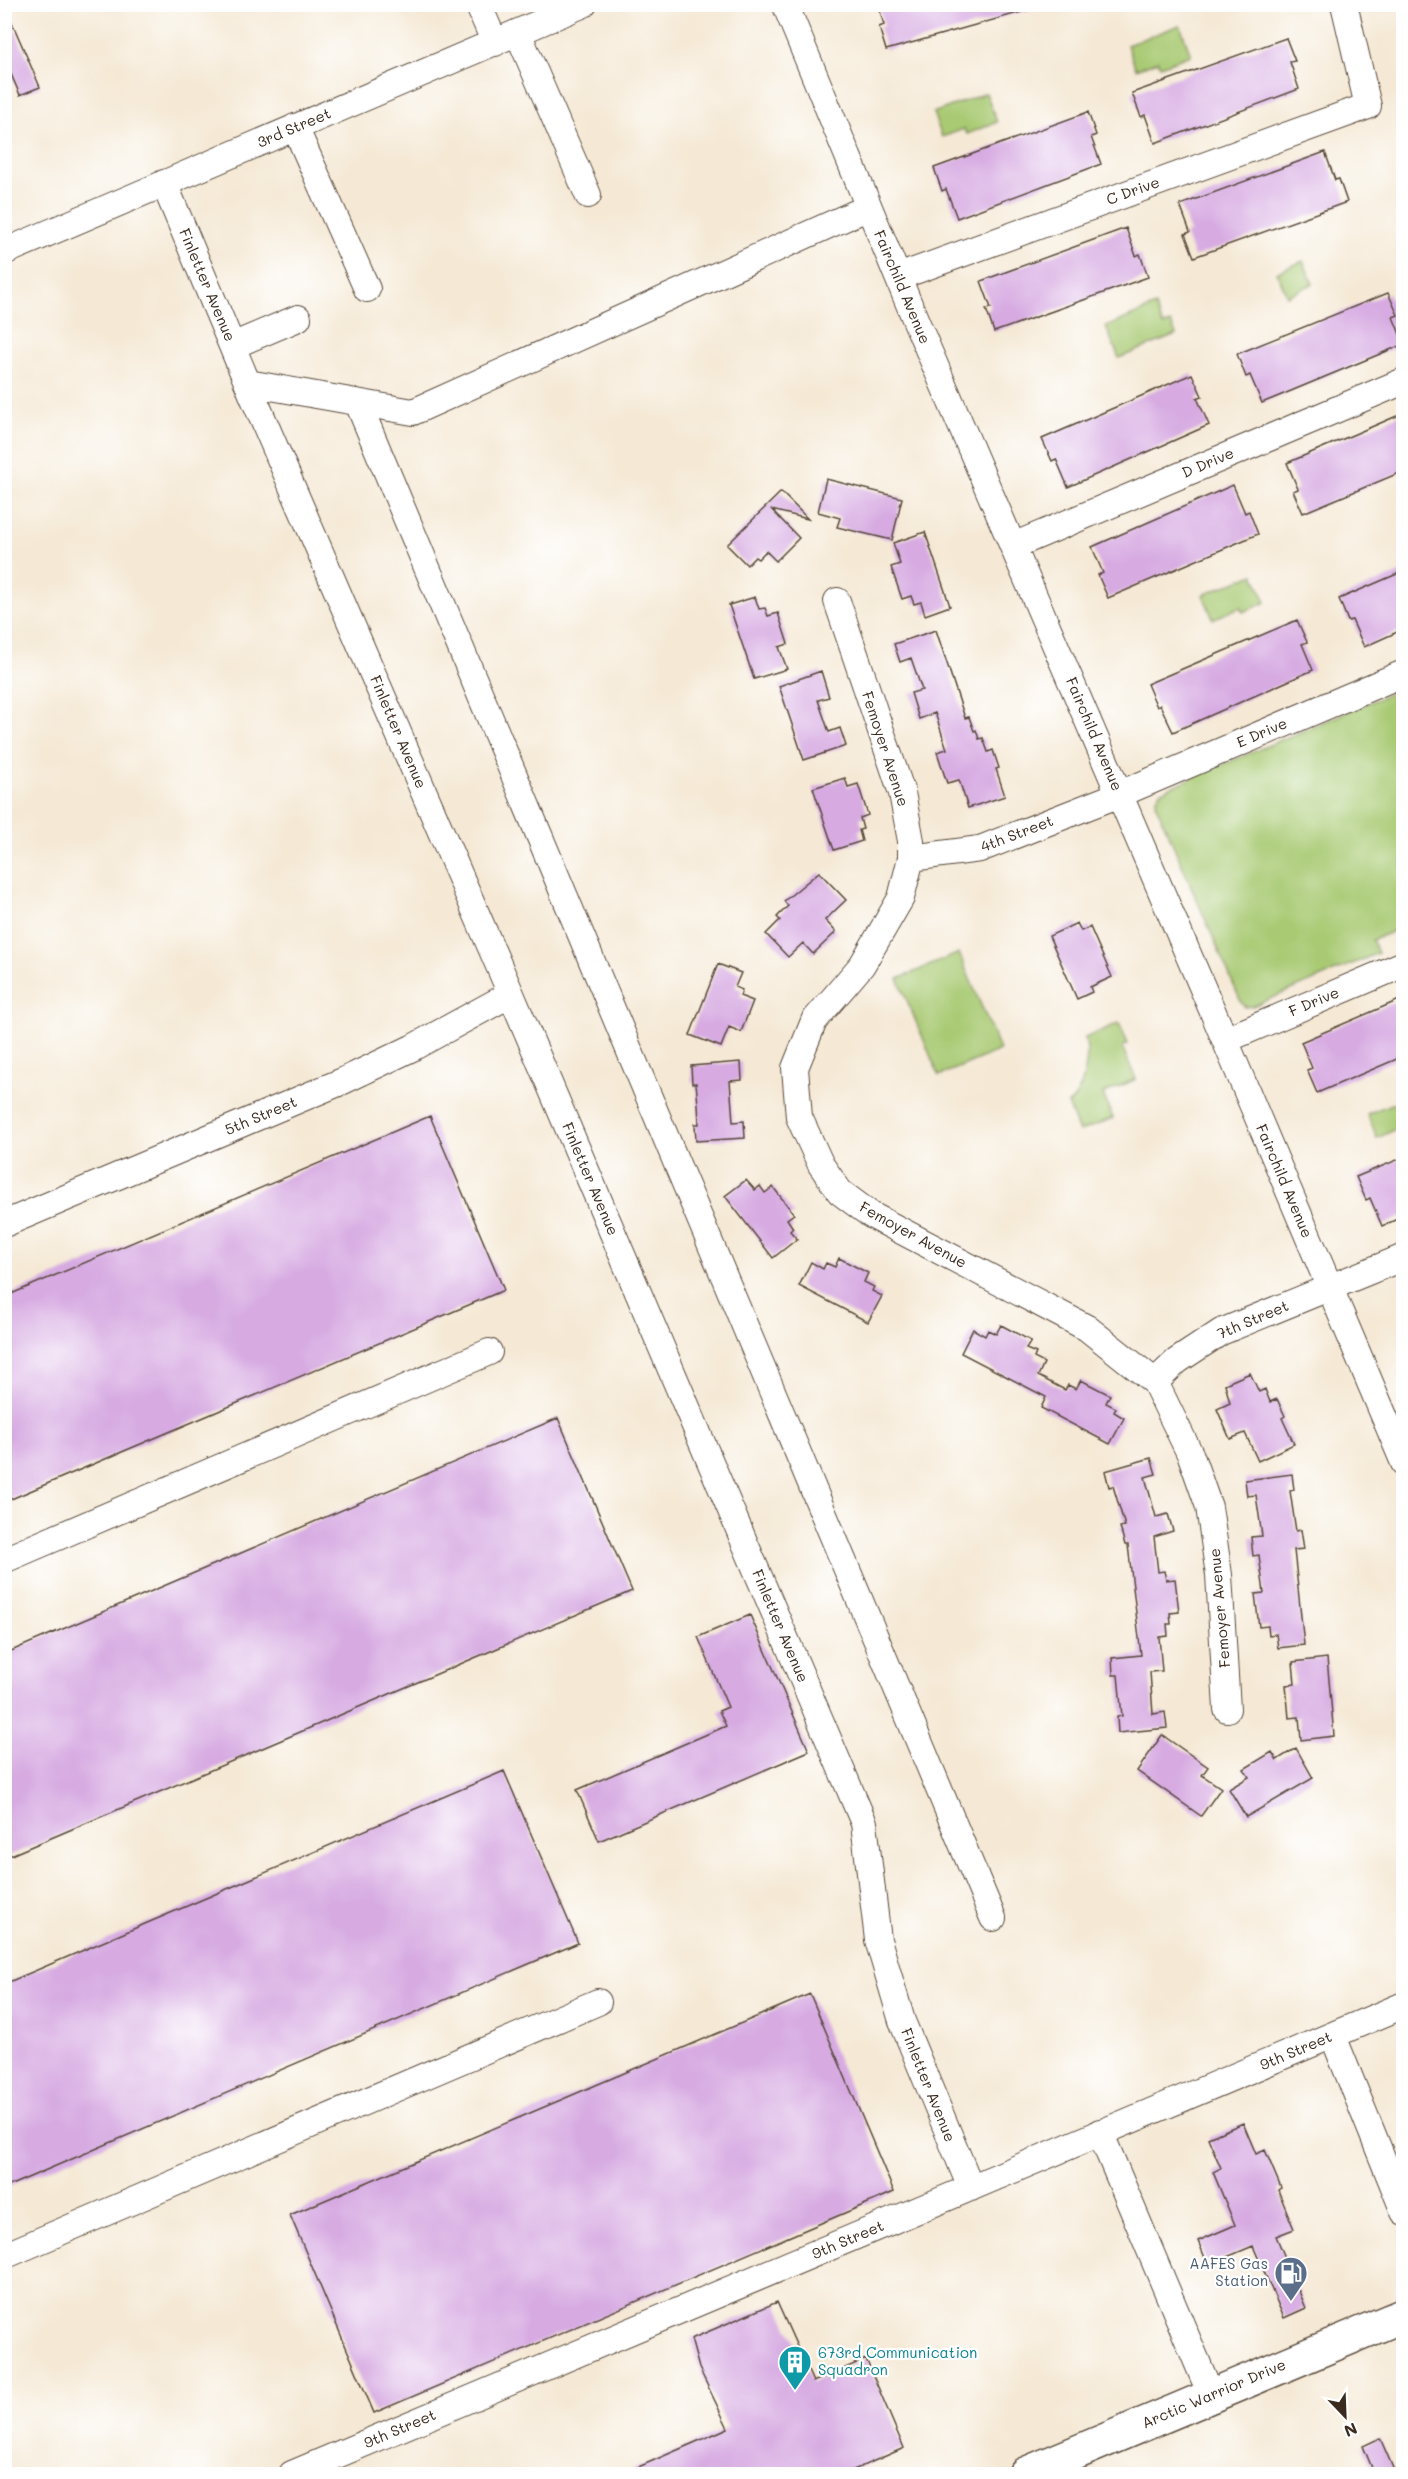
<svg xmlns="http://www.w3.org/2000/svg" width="1408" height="2479" viewBox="0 0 1408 2479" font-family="Mali,sans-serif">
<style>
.green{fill:#a9ca73;stroke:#727a48;stroke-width:1.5}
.building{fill:#d7abe2}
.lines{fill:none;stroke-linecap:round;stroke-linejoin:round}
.minor-casing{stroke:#574739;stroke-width:28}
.major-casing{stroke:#574739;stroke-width:36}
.minor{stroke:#fff;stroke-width:26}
.major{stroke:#fff;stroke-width:33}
.labels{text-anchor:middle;stroke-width:4.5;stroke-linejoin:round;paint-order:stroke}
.street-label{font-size:15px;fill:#3b2a1e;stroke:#fff}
.service-label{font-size:15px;fill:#4e5e75;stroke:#fff;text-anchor:end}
.culture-label{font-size:15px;fill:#0d838f;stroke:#fff;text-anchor:start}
</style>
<rect width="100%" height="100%" fill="#fff"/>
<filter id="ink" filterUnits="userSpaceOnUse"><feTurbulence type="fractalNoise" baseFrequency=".0167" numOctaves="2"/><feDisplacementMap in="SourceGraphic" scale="12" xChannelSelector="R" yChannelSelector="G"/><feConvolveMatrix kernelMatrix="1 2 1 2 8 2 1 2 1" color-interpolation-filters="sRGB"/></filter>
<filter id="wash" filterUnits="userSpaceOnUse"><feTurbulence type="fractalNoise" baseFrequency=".008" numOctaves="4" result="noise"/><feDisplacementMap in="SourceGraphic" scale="24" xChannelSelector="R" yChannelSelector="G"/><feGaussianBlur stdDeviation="1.35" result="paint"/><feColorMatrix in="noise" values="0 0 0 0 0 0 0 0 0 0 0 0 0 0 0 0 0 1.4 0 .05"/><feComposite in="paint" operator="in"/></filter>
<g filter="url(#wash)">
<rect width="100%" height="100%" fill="#f5e9d5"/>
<path class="green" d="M1180,25L1191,55L1160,66L1158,61L1136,69L1127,45Z
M986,93L997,122L967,134L964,129L942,137L933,113Z
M1303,261L1313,284L1287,296L1277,272Z
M1155,306L1163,326L1171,323L1176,335L1119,358L1106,327Z
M1254,574L1266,602L1243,612L1240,607L1213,619L1203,595Z
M1403,688V927L1372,940L1378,953L1253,1006L1245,1007L1241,1002L1156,805L1157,797L1161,791Z
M959,953L1000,1050L939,1076L898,979Z
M1119,1023L1128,1044L1122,1047L1136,1079L1103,1094L1113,1118L1079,1132L1068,1104C1084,1094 1090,1055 1085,1038Z
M1396,1102L1403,1121V1126L1377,1138L1367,1114Z"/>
<g id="blocks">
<path class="building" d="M4,4L40,87L20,95L4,58Z
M878,4H1031L1032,9L886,50L879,27L884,25Z
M1286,38L1295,61L1290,62L1299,89L1155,143L1145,115L1141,117L1132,93Z
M1088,112L1096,135L1091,137L1101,164L957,218L946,189L942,191L934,168Z
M1325,152L1335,180L1339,179L1347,202L1194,257L1185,234L1190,232L1180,205Z
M1126,228L1136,256L1140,254L1148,277L994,332L986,309L991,308L981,281Z
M1388,293L1398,315L1393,317L1404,344L1262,403L1250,375L1246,377L1237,354Z
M1192,374L1202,396L1197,398L1209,425L1068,487L1056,459L1052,461L1042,439Z
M1404,413V471L1303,513L1293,491L1298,489L1287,463Z
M826,479L902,498L892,540L837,527L840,518L818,512Z
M1233,485L1245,513L1249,511L1258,534L1108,598L1098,575L1103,573L1092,547Z
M781,492L808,519L772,510L799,538L776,561L766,551L758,559L755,557L747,565L727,545Z
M925,532L950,606L925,615L921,602L914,604L911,596L902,599L891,567L900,564L893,543Z
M1404,571V629L1364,647L1352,620L1348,621L1339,599Z
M755,597L759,609L765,608L768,616L778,613L788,644L779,647L787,669L754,679L729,605Z
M1297,620L1307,642L1302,644L1313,670L1173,732L1160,705L1157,707L1147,684Z
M936,630L965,718L969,717L974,731L976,730L979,739L983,738L988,752L993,750L999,768L996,769L1005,796L968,808L959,780L947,783L937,752L947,749L935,713L919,719L911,693L922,690L911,658L900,662L894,644Z
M821,671L829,697L818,700L829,732L840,728L846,746L804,760L779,686Z
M845,778L848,787L858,784L868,815L860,818L863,829L859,830L862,841L834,850L813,788Z
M819,872L846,900L825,920L836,932L813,954L803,943L788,957L766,934L780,920L777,917L788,906L784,901Z
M1077,923L1081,931L1090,927L1112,977L1090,987L1092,992L1077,999L1049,936Z
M718,964L741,973L735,987L742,990L740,996L753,1001L741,1032L729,1027L721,1047L690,1035Z
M1404,998V1056L1317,1093L1307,1070L1312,1068L1301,1042Z
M741,1062L742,1080L730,1081L733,1122L744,1121L745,1138L696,1141L695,1124H699L698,1104L696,1083H692L691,1066Z
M430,1116L504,1290L4,1502V1297Z
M1404,1157V1216L1382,1226L1370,1198L1366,1200L1356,1177Z
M746,1180L755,1190L760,1186L765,1193L773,1187L794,1214L787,1219L793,1228L790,1231L797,1239L773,1258L725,1196Z
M839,1258L868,1273L864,1282L874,1287L872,1291L882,1296L868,1322L799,1286L811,1262L823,1269L826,1263L835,1267Z
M1001,1325L1031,1341L1026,1349L1036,1353L1034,1358L1044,1363L1038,1376L1065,1390L1068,1385L1076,1389L1081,1380L1110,1395L1106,1403L1116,1408L1114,1412L1124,1418L1110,1444L1041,1408L1046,1397L961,1353L973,1329L985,1336L988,1330L996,1334Z
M1250,1373L1259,1392L1265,1389L1270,1402L1277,1399L1285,1416L1282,1418L1294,1444L1258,1461L1245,1433L1230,1439L1217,1409L1230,1403L1225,1384Z
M558,1418L632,1591L4,1858V1654Z
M1151,1458L1156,1474L1145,1477L1156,1517L1168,1514L1173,1531L1154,1537L1158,1572L1164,1571L1166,1580L1175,1579L1179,1612L1170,1613L1171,1624H1167L1168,1636L1159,1637L1162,1671L1150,1672L1153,1714L1165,1712L1167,1728L1118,1733L1117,1717L1122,1716L1120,1696L1118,1675H1113L1112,1658L1141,1655L1128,1545H1125L1120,1527L1125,1526L1113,1486L1109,1487L1105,1471Z
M1292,1474L1294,1490L1290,1491L1296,1531L1301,1530L1304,1549L1294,1550L1304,1645L1278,1648L1276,1634L1269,1635L1268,1626L1259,1627L1255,1594L1264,1593L1259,1555L1253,1556L1251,1537L1262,1536L1256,1495L1247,1496L1245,1480Z
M750,1615L809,1751L599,1841L577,1790L726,1726L719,1711L728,1707L698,1637Z
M1327,1658L1334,1736L1301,1740L1299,1717L1289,1718L1286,1685L1295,1684L1293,1662Z
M1162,1735L1208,1767L1202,1775L1221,1788L1201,1816L1137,1771Z
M1296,1748L1313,1778L1246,1817L1229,1789L1249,1777L1244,1769L1272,1752L1277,1760Z
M504,1771L578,1943L4,2188V1984Z
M810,1994L894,2192L374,2413L290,2215Z
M1243,2123L1256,2154L1265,2150L1281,2188L1278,2190L1294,2229L1276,2236L1306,2308L1284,2318L1253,2246L1208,2265L1198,2241L1235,2225L1213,2172L1221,2168L1208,2138Z
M777,2302L813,2382L866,2359L904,2448L842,2475H620L728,2428L699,2368L691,2339Z
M1380,2438L1396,2475H1375L1363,2446Z"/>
</g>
</g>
<g filter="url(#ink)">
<use href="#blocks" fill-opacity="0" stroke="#574739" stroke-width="1.5"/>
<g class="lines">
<defs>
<path id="minor" d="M478,4L495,43
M785,4L916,321L1225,1040L1404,1463
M518,33L588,195
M295,127L367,289
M164,183L252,394L511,994L864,1823L878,1940L902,2021L971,2188
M4,252L584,4
M898,277L1368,106L1344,4
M232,346L298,318
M248,383L413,412L869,207
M358,403L993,1918
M1013,546L1404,381
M837,601L902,793L911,841V858L901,898L862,965L814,1021L795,1068L799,1117L821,1165L840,1192L871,1215L1087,1328L1155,1382L1191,1456L1209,1507L1219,1575L1227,1709
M911,858L980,849L1120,794L1404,673
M1225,1040L1404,964
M4,1224L343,1081L412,1048L511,994
M1155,1382L1177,1361L1221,1332L1404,1257
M4,1560L489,1352
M1333,2036L1404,2212
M1100,2132L1211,2395
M4,2256L598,2002
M292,2474L1404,2005"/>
<path id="major" d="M1025,2474L1404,2315"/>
</defs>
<use href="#minor" class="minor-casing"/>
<use href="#major" class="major-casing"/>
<use href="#minor" class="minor"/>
<use href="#major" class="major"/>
</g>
</g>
<defs>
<symbol id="fuel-pin" viewBox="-11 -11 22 30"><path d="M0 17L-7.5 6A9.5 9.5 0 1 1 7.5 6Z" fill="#5c6f8a" stroke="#fff"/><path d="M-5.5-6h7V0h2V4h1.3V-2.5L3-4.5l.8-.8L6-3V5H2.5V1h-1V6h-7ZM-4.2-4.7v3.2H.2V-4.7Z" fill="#fff"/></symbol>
<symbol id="building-pin" viewBox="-11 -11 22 30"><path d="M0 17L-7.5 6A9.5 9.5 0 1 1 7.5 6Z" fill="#0f9aa8" stroke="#fff"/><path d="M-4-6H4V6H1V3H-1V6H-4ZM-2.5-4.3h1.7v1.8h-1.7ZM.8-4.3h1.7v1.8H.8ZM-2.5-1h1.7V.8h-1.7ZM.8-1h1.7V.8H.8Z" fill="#fff"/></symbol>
</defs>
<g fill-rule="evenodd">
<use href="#fuel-pin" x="1272" y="2254" width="38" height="52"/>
<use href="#building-pin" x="776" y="2343" width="38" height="52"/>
</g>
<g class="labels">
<g class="street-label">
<text transform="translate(294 128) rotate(-23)" y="5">3rd Street</text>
<text transform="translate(1133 191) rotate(-20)" y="5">C Drive</text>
<text transform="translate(207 285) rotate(67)" y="5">Finletter Avenue</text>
<text transform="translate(902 287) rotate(67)" y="5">Fairchild Avenue</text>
<text transform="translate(1208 463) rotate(-23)" y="5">D Drive</text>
<text transform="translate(398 732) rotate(67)" y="5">Finletter Avenue</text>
<text transform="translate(1262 733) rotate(-23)" y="5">E Drive</text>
<text transform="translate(1094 734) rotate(67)" y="5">Fairchild Avenue</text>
<text transform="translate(885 749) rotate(72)" y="5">Femoyer Avenue</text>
<text transform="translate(1017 834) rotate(-21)" y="5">4th Street</text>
<text transform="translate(1314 1002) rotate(-23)" y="5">F Drive</text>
<text transform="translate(261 1116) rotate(-23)" y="5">5th Street</text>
<text transform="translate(590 1179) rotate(67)" y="5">Finletter Avenue</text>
<text transform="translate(1284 1181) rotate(67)" y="5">Fairchild Avenue</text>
<text transform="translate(913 1235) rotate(29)" y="5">Femoyer Avenue</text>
<text transform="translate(1253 1320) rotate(-23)" y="5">7th Street</text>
<text transform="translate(1220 1608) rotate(-95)" y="5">Femoyer Avenue</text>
<text transform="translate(780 1626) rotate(67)" y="5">Finletter Avenue</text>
<text transform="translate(1296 2051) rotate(-23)" y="5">9th Street</text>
<text transform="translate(928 2085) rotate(68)" y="5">Finletter Avenue</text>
<text transform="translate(848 2240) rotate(-23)" y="5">9th Street</text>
<text transform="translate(1214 2394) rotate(-23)" y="5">Arctic Warrior Drive</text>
<text transform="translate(400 2429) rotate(-23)" y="5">9th Street</text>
</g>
<g class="service-label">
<text x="1268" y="2269">AAFES Gas<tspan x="1268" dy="17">Station</tspan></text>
</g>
<g class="culture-label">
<text x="818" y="2358">673rd Communication<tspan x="818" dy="17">Squadron</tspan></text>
</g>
</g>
<rect width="1408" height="2479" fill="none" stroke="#fff" stroke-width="24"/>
<g transform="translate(1345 2416) rotate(157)" stroke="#ffffff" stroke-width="4.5" paint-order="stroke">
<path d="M0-4.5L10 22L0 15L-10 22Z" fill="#3b2a1e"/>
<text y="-9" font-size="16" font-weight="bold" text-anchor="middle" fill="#3b2a1e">N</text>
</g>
</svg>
